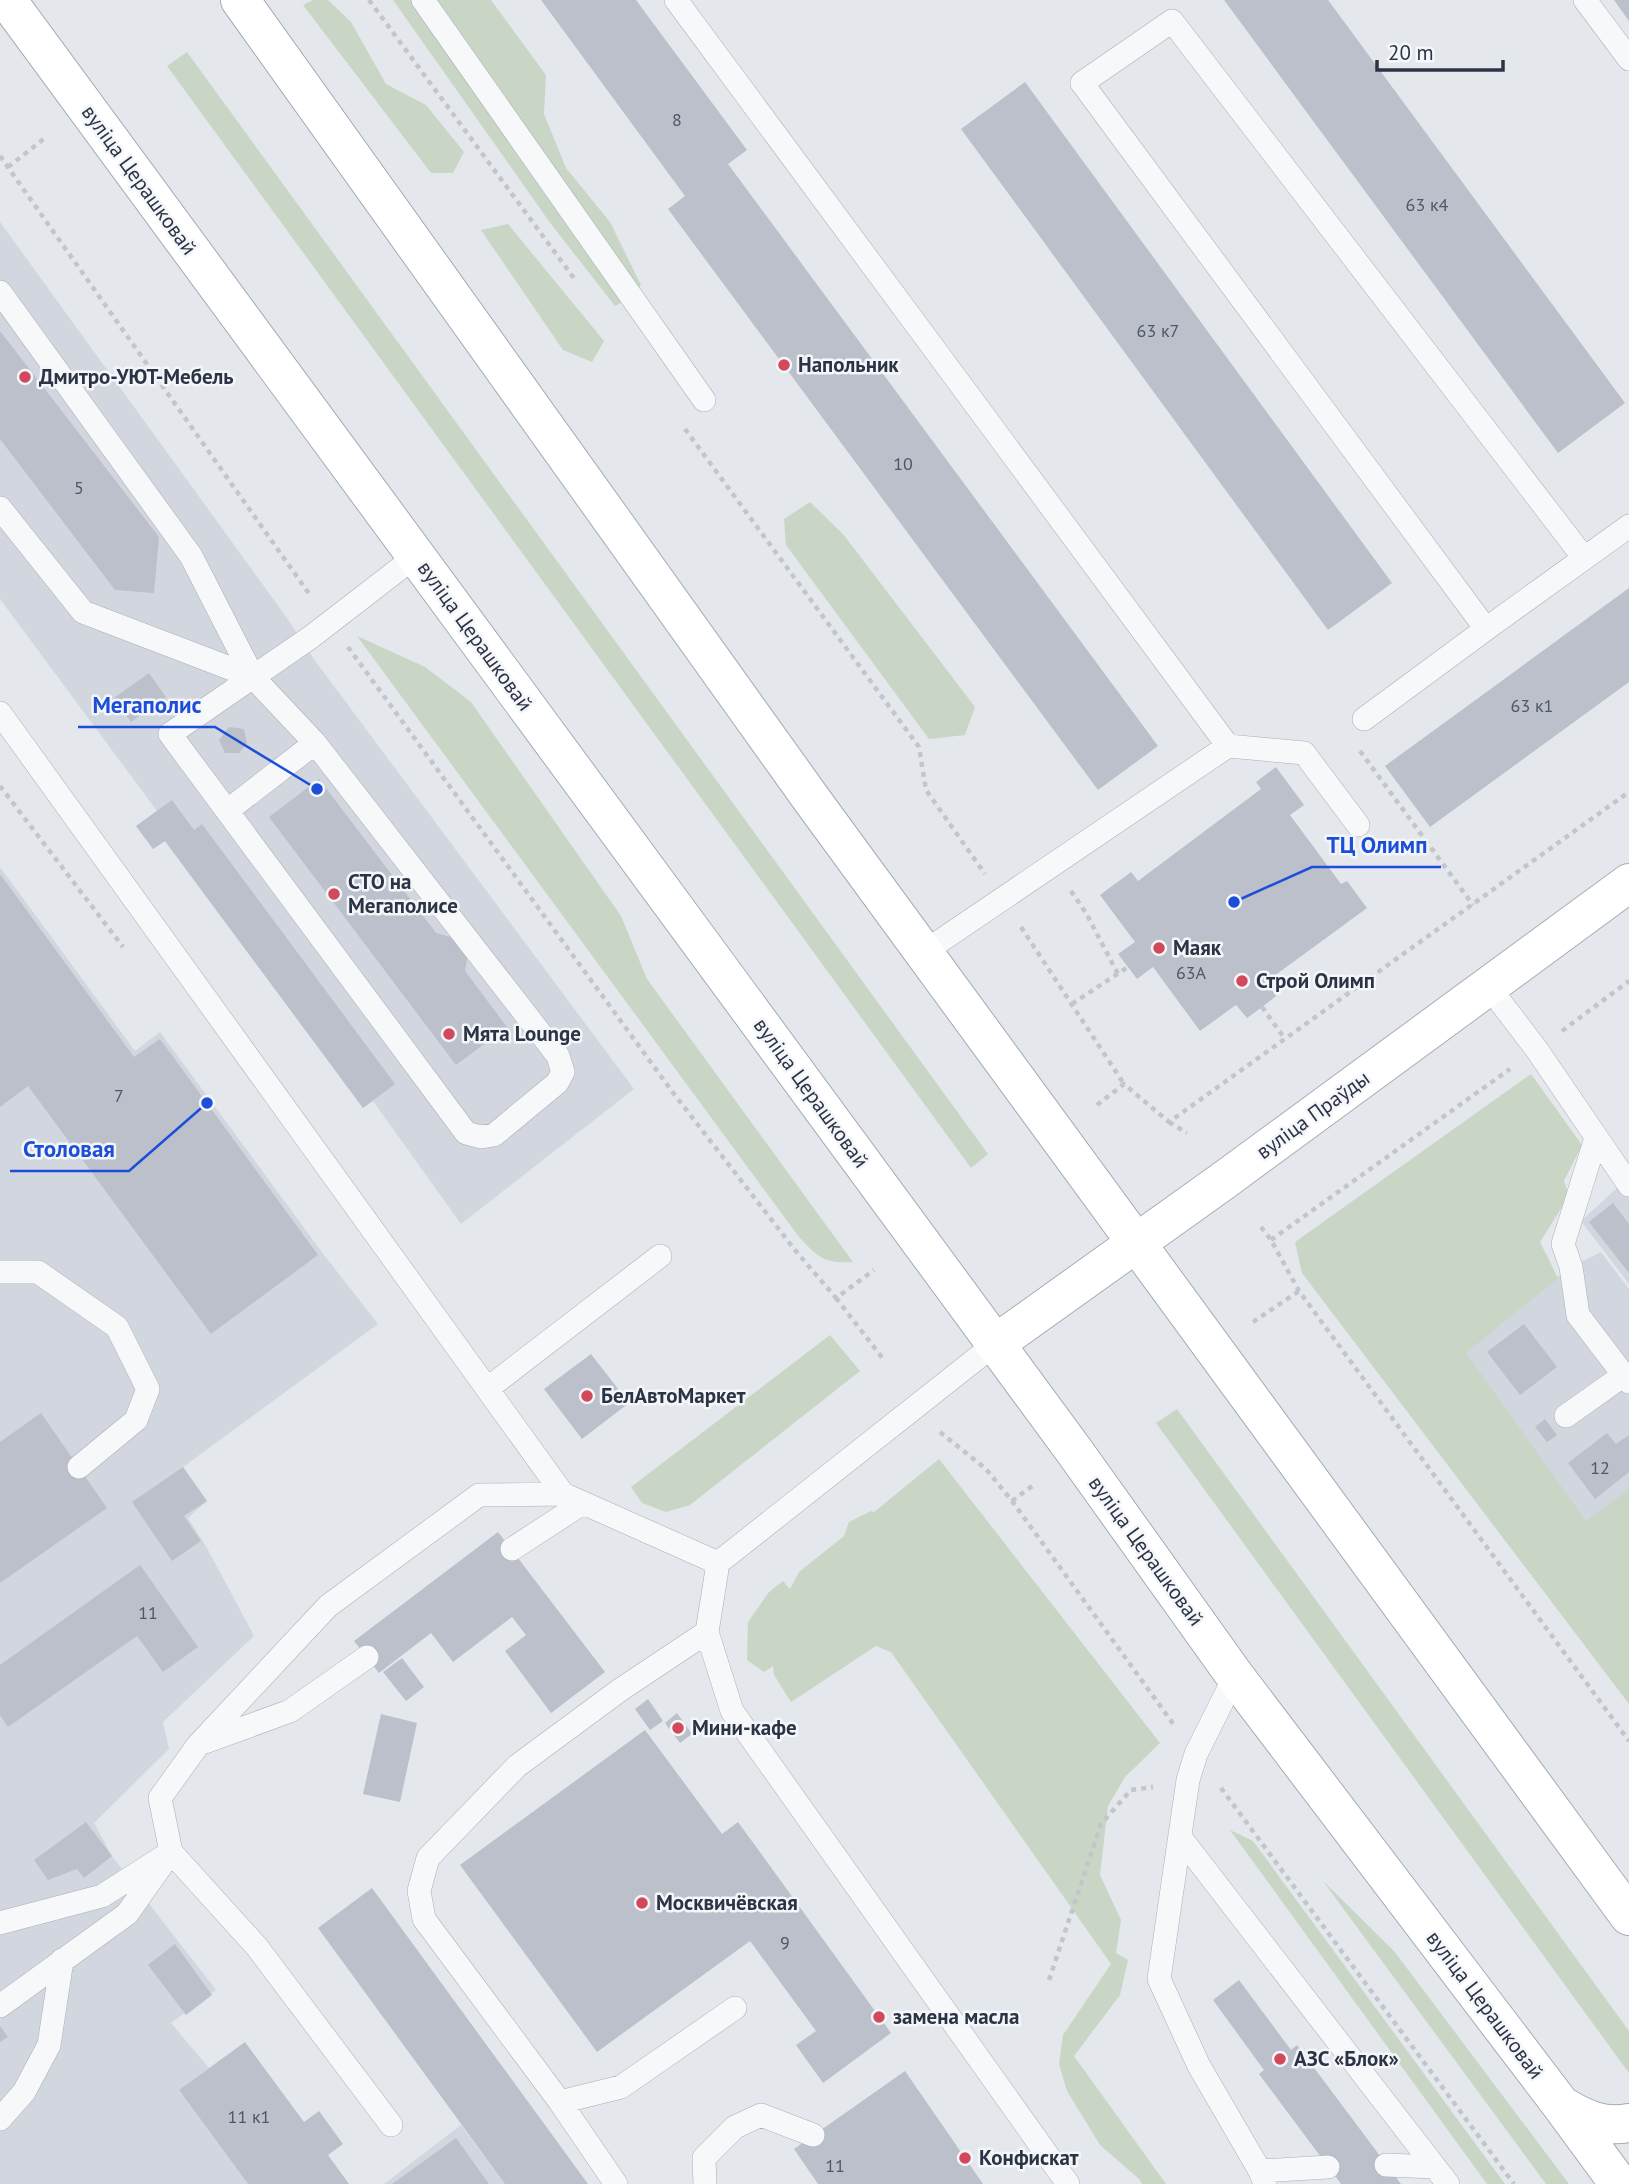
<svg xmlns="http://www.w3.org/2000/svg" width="1629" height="2184" viewBox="0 0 1629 2184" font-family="'PT Sans',sans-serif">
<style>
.built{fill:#d2d6de}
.green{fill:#c9d6c5}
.building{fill:#bbc0ca}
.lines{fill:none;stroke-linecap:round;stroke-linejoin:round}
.service-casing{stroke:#a9aeb7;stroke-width:24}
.secondary-casing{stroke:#a9aeb7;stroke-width:40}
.primary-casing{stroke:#a3abb8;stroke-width:40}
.path{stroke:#c2c5cb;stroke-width:4.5;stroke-dasharray:5 5;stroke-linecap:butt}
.service{stroke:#f7f8fa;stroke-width:23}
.secondary{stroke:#fff;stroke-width:38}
.primary{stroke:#fff;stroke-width:38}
.poi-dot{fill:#d1495b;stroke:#f4f6f9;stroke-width:2.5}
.labels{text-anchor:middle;stroke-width:5;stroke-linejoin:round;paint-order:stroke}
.number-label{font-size:18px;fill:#4f5766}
.street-label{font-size:21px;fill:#2b3445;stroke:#f4f6f9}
.poi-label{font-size:21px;font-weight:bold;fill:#2b3445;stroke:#f4f6f9;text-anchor:start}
.leader{fill:none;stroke:#1d4ed8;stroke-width:2.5}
.callout-dot{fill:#1d4ed8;stroke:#f4f6f9;stroke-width:2.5}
.callout-label{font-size:23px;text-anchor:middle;font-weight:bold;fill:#1d4ed8;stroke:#f4f6f9;stroke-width:5;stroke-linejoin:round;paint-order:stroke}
</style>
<rect width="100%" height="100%" fill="#e4e7ec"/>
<path class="built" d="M0,222L287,618L316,662L634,1089L461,1224L373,1101L363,1108L165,841L153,849L136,826L157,811L0,599Z
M0,867L135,1051L160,1032L321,1251L378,1324L183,1467L207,1501L188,1518L207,1548L254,1636L163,1722L169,1749L94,1823L112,1856L216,1990L171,2023L209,2068L179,2090L248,2184H0Z
M1629,1177V1284L1581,1221Z
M1601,1252L1629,1289V1648L1427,1373L1571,1267Z
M461,2125L505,2184H384Z"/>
<path class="green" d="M313,0H328L351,22L386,84L426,105L464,152L453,173H431L303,5Z
M393,0H491L546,75L544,114L566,168L610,222L641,285L629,299L615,306L551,224Z
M187,52L988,1154L971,1168L167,66Z
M508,224L604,341L592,362L563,350L481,230Z
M810,502L843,534L975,707L965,735L929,739L786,545L784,519Z
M357,636L425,667L471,702L621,916L647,979L853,1262C824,1264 818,1257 799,1237Z
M1531,1074L1582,1145L1564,1181L1569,1196L1540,1242L1558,1278L1466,1353L1586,1521L1629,1489V1704L1302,1273L1295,1242Z
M830,1335L860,1371L690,1505L666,1512L642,1503L631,1487Z
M1177,1409L1629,2031V2073L1156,1423Z
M939,1459L1160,1743L1125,1777L1108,1806L1100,1875L1121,1920L1116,1953L1128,1960L1120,1995L1074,2056L1166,2184H1142L1139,2179L1100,2145L1067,2091L1059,2064L1063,2035L1111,1964L891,1652L876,1646L791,1702L774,1675L773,1666L764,1672L747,1660L748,1622L769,1592L783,1581L790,1589L799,1572L844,1536L849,1522L871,1511L874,1512Z
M1230,1830L1253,1841L1505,2184H1487Z
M1323,1881L1394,1951L1569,2184H1546Z"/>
<path class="building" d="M541,0H636L747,150L728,164L1158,746L1098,790L668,209L685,196Z
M1224,0H1328L1625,403L1558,453Z
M1614,0H1629V21Z
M1025,82L1392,583L1328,630L961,129Z
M0,331L159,537L154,593L115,590L0,439Z
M1629,588V682L1430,827L1385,766Z
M149,673L166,697L131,722L114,698Z
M229,727L244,729L247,743L239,753H225L219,740Z
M1276,767L1304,805L1290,815L1341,884L1347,881L1367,908L1266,982L1276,996L1262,1007L1247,1018L1236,1005L1200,1031L1153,967L1137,979L1128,967L1118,954L1135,942L1100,895L1131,872L1138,881L1261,789L1256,782Z
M319,779L436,933L451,937L467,958L465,971L507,1027L456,1065L269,817Z
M172,800L194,830L202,824L395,1084L363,1108L165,841L153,849L136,826Z
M0,874L134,1057L160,1039L318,1255L211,1334L28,1086L0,1107Z
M1613,1203L1629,1224V1273L1589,1222Z
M1524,1324L1557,1367L1520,1395L1487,1352Z
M591,1354L629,1403L582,1439L544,1389Z
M41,1413L107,1508L0,1583V1442Z
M1545,1419L1557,1435L1547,1442L1535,1427Z
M1607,1433L1616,1444L1629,1435V1472L1595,1499L1568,1463Z
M183,1467L207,1501L184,1516L201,1541L172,1561L132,1502Z
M498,1532L605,1672L551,1713L505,1651L526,1635L512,1617L453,1662L431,1633L379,1673L354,1641Z
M140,1565L198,1647L163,1672L137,1636L8,1727L0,1715V1665Z
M402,1658L424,1687L406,1701L383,1672Z
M648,1699L663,1721L650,1730L635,1709Z
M677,1713L692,1734L680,1743L665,1723Z
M381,1714L417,1723L400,1802L363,1794Z
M645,1730L722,1834L738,1822L891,2033L823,2083L796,2045L816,2031L750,1941L597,2052L460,1865Z
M86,1822L112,1856L84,1878L77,1869L48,1880L34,1860Z
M372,1888L588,2184H505L318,1928Z
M175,1944L212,1995L186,2015L148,1965Z
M1239,1980L1291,2050L1297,2045L1401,2184H1341L1259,2074L1264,2070L1213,2000Z
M0,2026L8,2037L0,2042Z
M245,2042L304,2122L319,2111L343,2144L328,2155L349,2184H248L179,2090Z
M905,2071L983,2184H818L794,2149Z
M456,2138L489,2184H392Z"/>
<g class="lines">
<defs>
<path id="service" d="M423,0L704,400
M676,0L1228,746
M1585,0L1629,59
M0,292L191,556L253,677L315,743L558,1056L563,1072L557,1083L494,1135L481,1137L466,1133L170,734L311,637L416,556
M0,508L83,612L253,677
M1584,558L1172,21L1082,83L1486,629L1629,526
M0,713L563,1494
M1364,719L1486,629
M227,811L315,743
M924,952L1228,746L1304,753L1358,825
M1489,987L1537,1050L1629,1185
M1596,1138L1563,1244L1571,1267L1578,1315L1629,1382
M0,1272H38L117,1327L148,1389L136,1420L79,1467
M995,1344L718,1563L707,1632L732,1711L1068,2184
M487,1389L660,1256
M1566,1416L1624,1375
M512,1549L583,1503
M707,1632L620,1690L517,1766L428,1858L419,1891L424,1919L560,2102L621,2087L735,2008
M1235,1676L1196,1754L1188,1780L1159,1979L1199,2066L1260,2171L1265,2184
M205,1742L290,1711L367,1657
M1180,1837L1448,2184
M0,1923L102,1896L171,1852L257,1947L391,2125
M0,2006L127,1914L171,1852L160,1798L198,1745L328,1606L479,1495L563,1494L718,1563
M560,2102L616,2184
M0,2119L24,2092L49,2045L62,1960
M1386,2165L1435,2167
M1260,2171L1328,2167
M705,2184L704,2158L735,2127L761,2115L813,2135"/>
<path id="secondary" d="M995,1344L1223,1181L1629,883"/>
<path id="primary" d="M7,0L1075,1452L1235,1676L1561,2105L1619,2184
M240,0L812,800L1629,1916
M1561,2105C1582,2118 1603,2128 1629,2123"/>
</defs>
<use href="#service" class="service-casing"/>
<use href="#secondary" class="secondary-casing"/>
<use href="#primary" class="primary-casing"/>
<path class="path" d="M369,0L576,281
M0,156L310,595
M8,167L45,138
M685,429L919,747L926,790L985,874
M348,647L674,1094L795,1250L836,1298L874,1270
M1360,751L1473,905
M0,786L123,947
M1071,891L1086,913L1118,974
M1021,927L1124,1084
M1072,1004L1128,967
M1262,1007L1285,1039
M1562,1031L1629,981
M1097,1105L1124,1084L1169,1122L1629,792
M1169,1122L1187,1133
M1261,1227L1271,1240L1299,1291L1629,1741
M1271,1240L1510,1069
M836,1298L884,1360
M1253,1322L1299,1291
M940,1432L986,1469L1012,1501L1174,1725
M1012,1501L1035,1484
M1221,1788L1514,2184
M1049,1980L1101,1824L1131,1790L1153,1787"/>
<use href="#service" class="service"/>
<use href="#secondary" class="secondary"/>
<use href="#primary" class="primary"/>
</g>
<g class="poi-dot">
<circle cx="784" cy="365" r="7"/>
<circle cx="25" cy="377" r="7"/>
<circle cx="334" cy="894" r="7"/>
<circle cx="1159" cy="948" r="7"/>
<circle cx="1242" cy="981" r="7"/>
<circle cx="449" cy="1034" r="7"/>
<circle cx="587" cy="1396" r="7"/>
<circle cx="678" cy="1728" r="7"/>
<circle cx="642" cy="1903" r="7"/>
<circle cx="879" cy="2017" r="7"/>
<circle cx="1280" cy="2059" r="7"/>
<circle cx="965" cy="2158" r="7"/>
</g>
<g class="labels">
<g class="number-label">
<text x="677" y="126">8</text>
<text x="1427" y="211">63 к4</text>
<text x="1158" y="337">63 к7</text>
<text x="903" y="470">10</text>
<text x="79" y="494">5</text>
<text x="1532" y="712">63 к1</text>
<text x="1191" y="979">63А</text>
<text x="119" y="1102">7</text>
<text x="1600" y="1474">12</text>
<text x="148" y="1619">11</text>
<text x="785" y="1949">9</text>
<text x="249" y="2123">11 к1</text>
<text x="835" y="2172">11</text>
</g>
<g class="street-label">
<text transform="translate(139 180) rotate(54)" y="7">вуліца Церашковай</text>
<text transform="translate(475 636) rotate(54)" y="7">вуліца Церашковай</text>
<text transform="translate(811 1093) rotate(54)" y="7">вуліца Церашковай</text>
<text transform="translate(1313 1115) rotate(-36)" y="7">вуліца Праўды</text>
<text transform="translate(1146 1551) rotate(54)" y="7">вуліца Церашковай</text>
<text transform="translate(1485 2005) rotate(53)" y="7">вуліца Церашковай</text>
</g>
<g class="poi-label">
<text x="798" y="372">Напольник</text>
<text x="39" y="384">Дмитро-УЮТ-Мебель</text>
<text x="348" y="889">СТО на<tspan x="348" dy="24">Мегаполисе</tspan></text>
<text x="1173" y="955">Маяк</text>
<text x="1256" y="988">Строй Олимп</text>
<text x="463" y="1041">Мята Lounge</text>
<text x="601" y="1403">БелАвтоМаркет</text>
<text x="692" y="1735">Мини-кафе</text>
<text x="656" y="1910">Москвичёвская</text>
<text x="893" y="2024">замена масла</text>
<text x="1294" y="2066">АЗС «Блок»</text>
<text x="979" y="2165">Конфискат</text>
</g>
</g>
<path class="leader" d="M317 789L215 727H78M1234 902L1312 867H1441M207 1103L129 1171H10"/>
<g class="callout-dot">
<circle cx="317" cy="789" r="7"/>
<circle cx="1234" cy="902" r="7"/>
<circle cx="207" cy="1103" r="7"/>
</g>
<g class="callout-label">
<text x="147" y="713">Мегаполис</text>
<text x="1377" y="853">ТЦ Олимп</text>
<text x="69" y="1157">Столовая</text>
</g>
<path d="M1377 60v10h126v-10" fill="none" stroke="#2b3445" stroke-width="3.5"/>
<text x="1388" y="60" font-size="21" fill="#2b3445" stroke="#f4f6f9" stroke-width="5" paint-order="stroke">20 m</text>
</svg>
